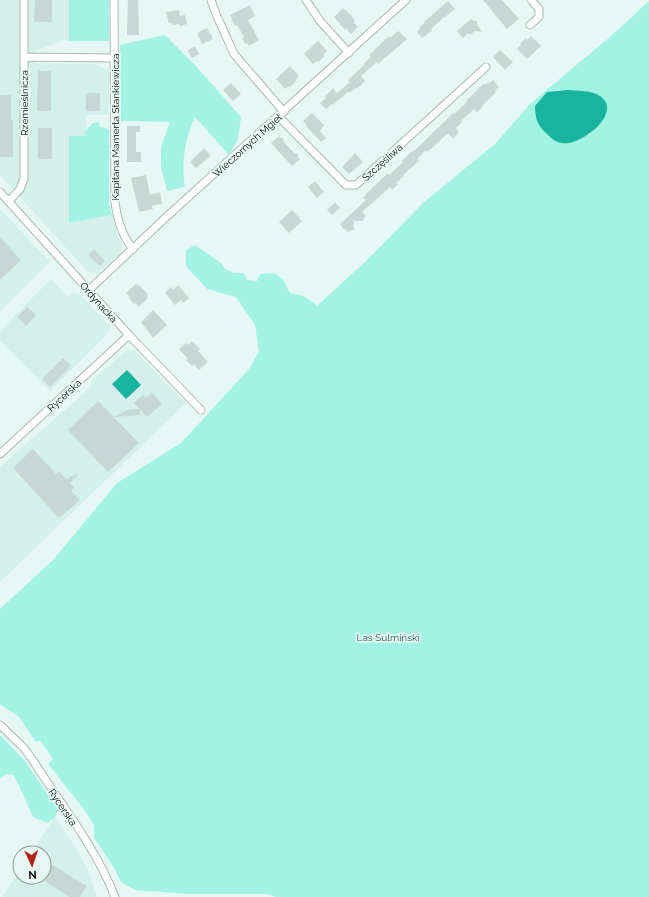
<svg xmlns="http://www.w3.org/2000/svg" width="649" height="897" viewBox="0 0 649 897" font-family="Raleway,sans-serif">
<style>
.built{fill:#d5efe9}
.green{fill:#a3f3e3;fill-rule:evenodd}
.water{fill:#18b49f}
.building{fill:#c7d7d3}
.lines{fill:none;stroke-linecap:round;stroke-linejoin:round}
.street-casing{stroke:#a9b9b5;stroke-width:9}
.street{stroke:#fff;stroke-width:7}
.labels{text-anchor:middle;stroke-width:3.5;stroke-linejoin:round;paint-order:stroke}
.street-label{font-size:10px;fill:#0a100f;stroke:#e7f8f4}
.park-label{font-size:10px;fill:#255c53;stroke:#e7f8f4}
</style>
<rect width="100%" height="100%" fill="#e7f8f4"/>
<path class="built" d="M0,0H69V41L64,40L35,51V63L94,64L109,70V115H86V136H69V223L112,215L117,234L122,245L120,254L97,274L89,273L0,175Z
M0,209L50,262L0,312Z
M51,279L68,297L74,292L76,294L78,293L111,327L108,333L50,391L0,341V331Z
M127,350H134L186,403L0,582V467L91,387V381Z
M55,817L75,847L88,870L97,897H2L20,870V877H44V853H31Z"/>
<path class="green" d="M69,0H109V41H69Z
M649,1V897H276L267,894H186L135,890L121,882L113,866L94,838V825L83,808L48,764L53,759L40,740L36,742L19,717L0,704V609L54,559L117,483L181,443L249,369L259,352L255,325L236,297L207,289L186,266V250L195,245L221,263L225,269L234,273H244L247,280L257,281L260,274L274,273L283,279L290,293L304,296L317,306L367,260L424,202L495,144L531,103L611,36ZM561,90L576,91L607,113L589,135L547,92Z
M165,35L195,65L241,117L238,139L229,155L195,117C185,139 181,162 185,187L167,191L161,167V147L170,122L121,121L120,45Z
M99,122L100,127L109,129V204L112,215L69,223V136H85L86,130L93,123Z
M0,735L24,760L58,809L55,817L48,823L33,817L14,775L6,774L0,779Z"/>
<path class="water" d="M567,90C578,91 591,90 600,96C624,112 581,147 561,143C555,142 550,137 546,133C537,125 535,117 535,106L547,92Z
M127,370L141,385L126,399L112,384Z"/>
<path class="building" d="M35,0H52V22H34Z
M128,0H138L139,35H127Z
M483,0H502L519,19L507,29Z
M448,1L455,9L444,18V17L431,29L433,30L422,38L417,32L420,29L419,28L425,22H424Z
M250,5L255,16L248,20L259,40L249,46L247,43L245,44L242,38L244,37L237,25L235,26L230,15Z
M343,8L352,16L355,21L353,22L358,27L351,34L346,28L345,30L334,17Z
M179,10L180,16L185,15L187,24L180,26L179,24L173,25L172,23H169L166,12Z
M471,19L474,21H477V25L483,32L475,31L470,35L468,33L463,38L457,31Z
M207,28L213,39L202,44L197,33Z
M398,31L407,39L378,64L377,62L361,76L365,81L357,89L356,88L349,93L348,92L333,105L332,104L326,109L320,103L326,98L325,96L333,88L337,93L350,82L348,80L365,64L364,63L371,57L369,55L389,36L390,38Z
M531,36L541,46L527,59L517,49L521,45L520,44L526,38L527,40Z
M318,41L327,51L323,55L325,56L318,62L317,61L313,64L304,54Z
M195,46L199,54L192,58L188,50Z
M500,50L513,62L505,70L493,57Z
M290,66L299,76L295,80L296,81L290,87L289,86L285,89L276,79Z
M38,71H51V111H37Z
M493,80L499,87L495,90L496,92L482,106L483,107L477,112L474,109L461,121L462,122L456,128L459,132L453,139L448,133L433,147L427,152L426,150L417,159L419,161L403,175L404,176L396,183L398,184L392,190L390,187L362,212L366,216L363,219V221H354V230H351L348,232L345,229L342,228V226L340,224L366,200L363,198L368,192L388,173L389,175L403,162L402,161L411,152L415,150L447,119L453,113L454,114L467,102L466,101L484,83L485,85L487,83L488,84Z
M231,83L241,94L233,101L223,90Z
M86,93H100V111H86Z
M0,95H11V120H13V157H0Z
M312,113L324,125L320,131L326,138L321,142L306,126L307,125L303,121Z
M127,126H140V132H136V152H141V162H127Z
M38,128H52V159H38Z
M279,136L280,138H283V141L295,154H298V157L300,159L292,166L271,143Z
M204,148L211,156L196,168L190,162Z
M355,153L363,162L349,174L342,167Z
M146,175L150,195L160,192L162,204L152,206L153,209L139,212L131,178Z
M315,181L324,192L317,198L308,187Z
M335,202L340,208L332,215L327,210Z
M292,210L302,221L289,233L279,222Z
M0,237L21,260L0,280Z
M94,249L105,261L100,266L88,255Z
M136,284L138,286L139,285L148,294L147,296L148,298L139,307L135,303L134,304L129,298L130,297L126,293Z
M178,285L189,298L183,303L181,300L175,305L165,293L171,287L173,290Z
M27,307L36,315L26,326L17,317Z
M153,310L167,325L153,338L141,322Z
M192,341L200,349L198,351L208,362L199,370L194,364L192,366L186,360L188,359L179,349L186,343L188,345Z
M63,358L71,366L50,387L42,379Z
M152,393L162,404L147,417L134,403L143,395L146,398Z
M98,401L139,443L108,472L68,430Z
M140,409V415L114,417L127,410Z
M33,449L56,474L59,471L66,479L77,474L78,475L70,483L74,487L71,490L80,500L59,518L13,468Z
M44,860L87,886L80,897H70L44,881Z"/>
<g class="lines">
<defs>
<path id="street" d="M114,0L115,202C117,218 122,236 133,249
M211,0L216,14L234,54L284,112
M306,0L320,21L349,53
M530,25L539,17V9L531,0
M24,57L114,58
M279,117L346,185H356L486,67
M0,192L129,335L201,410
M9,201L20,189L24,179V0
M89,290L163,220L406,0
M0,454L129,335
M0,725L24,748L34,762C62,806 96,848 115,897"/>
</defs>
<use href="#street" class="street-casing"/>
<use href="#street" class="street"/>
</g>
<g class="labels">
<g class="street-label">
<text transform="translate(24 103) rotate(-90)" y="4">Rzemieślnicza</text>
<text transform="translate(115 127) rotate(-90)" y="4">Kapitana Mamerta Stankiewicza</text>
<text transform="translate(247 145) rotate(-42)" y="4">Wieczornych Mgieł</text>
<text transform="translate(382 162) rotate(-42)" y="4">Szczęśliwa</text>
<text transform="translate(99 302) rotate(48)" y="4">Ordynacka</text>
<text transform="translate(64 395) rotate(-43)" y="4">Rycerska</text>
<text transform="translate(63 807) rotate(56)" y="4">Rycerska</text>
</g>
<g class="park-label">
<text x="388" y="641">Las Sulmiński</text>
</g>
</g>
<g transform="translate(32 865) rotate(177)"><circle r="19" fill="#e7f8f4" stroke="#8f9b98"/>
<path d="M0-3L7 15L0 10L-7 15Z" fill="#b32516"/>
<text y="-6" font-size="11" font-weight="bold" text-anchor="middle" fill="#0a100f">N</text>
</g>
</svg>
